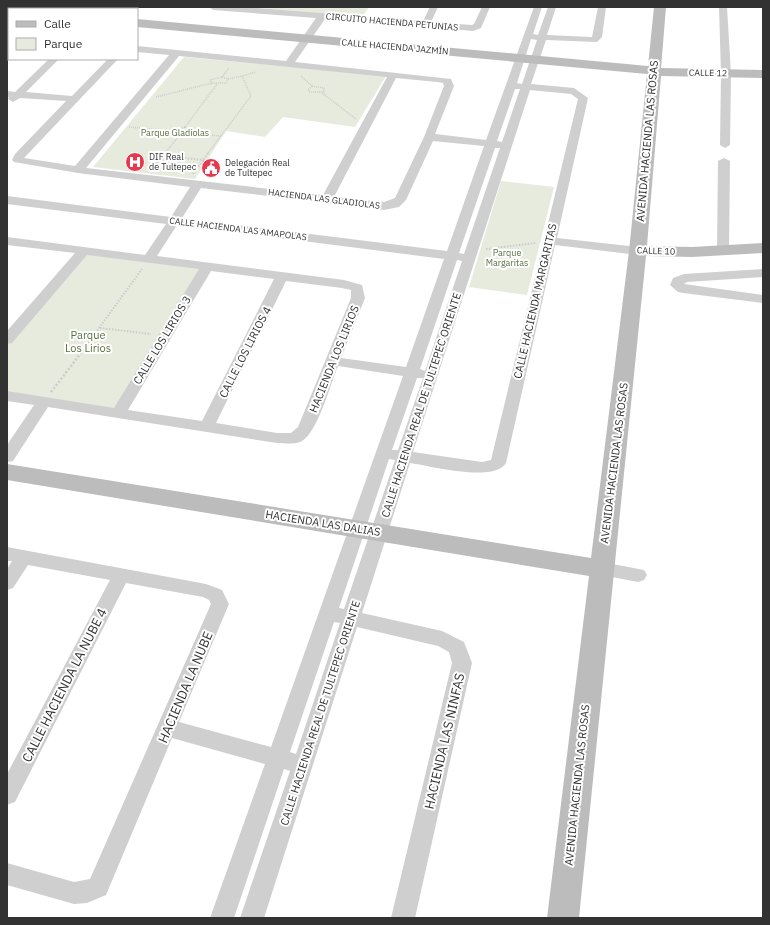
<svg xmlns="http://www.w3.org/2000/svg" width="770" height="925" viewBox="0 0 770 925" font-family="'IBM Plex Sans',sans-serif">
<style>
.green{fill:#e6ebde}
.lines{fill:none;stroke-linecap:round;stroke-linejoin:round}
.path-far2{stroke:#ccc;stroke-width:1.5;stroke-dasharray:1 1;stroke-linecap:butt}
.path-far1{stroke:#ccc;stroke-width:2;stroke-dasharray:1.5 1.5;stroke-linecap:butt}
.path{stroke:#ccc;stroke-width:2.5;stroke-dasharray:2 2;stroke-linecap:butt}
.street{fill:#cfcfcf;fill-rule:evenodd}
.secondary{fill:#bcbcbc;fill-rule:evenodd}
.labels{text-anchor:middle;stroke-width:4;stroke-linejoin:round;paint-order:stroke}
.far-street-label{font-size:9px;fill:#323232;stroke:#fff}
.far-park-label{font-size:9px;fill:#586f3f;stroke:#fff}
.far-poi-label{font-size:9px;fill:#323232;stroke:#fff;text-anchor:start}
.street-label{font-size:11px;fill:#323232;stroke:#fff}
.park-label{font-size:11px;fill:#586f3f;stroke:#fff}
.near-street-label{font-size:13px;fill:#323232;stroke:#fff}
</style>
<rect width="100%" height="100%" fill="#fff"/>
<path class="green" d="M248,7H369L362,17Z
M184,57L386,76L355,127L283,117L265,137L226,131L195,179L93,167Z
M501,181L554,187L527,295L469,287Z
M85,253L204,268L115,409L7,392V345Z"/>
<g class="lines">
<path class="path-far2" d="M301,76L312,86
M222,77L229,68
M222,77L228,79L226,83H212L210,80Z
M228,79L242,76
M312,86L324,88V92H309L308,90Z
M322,93L356,119
M156,97L212,83
M129,127L173,131
M185,127L189,129L190,133L182,136L174,134L173,131Z
M185,127L217,84
M190,133L221,136
M165,153L179,136
M208,153L251,96L242,76L256,72"/>
<path class="path-far1" d="M164,156L204,160
M153,168L166,152
M193,174L209,152
M486,249L536,243
M100,328L151,334
M83,350L142,269"/>
<path class="path" d="M51,392L84,349"/>
<path class="street" d="M104,7H113L112,9H103Z
M209,7H246L423,21L430,7H438L431,22L472,25L474,24L482,7H490L481,28L473,31L429,27L425,29L421,26L325,19L295,62L451,79L454,86L435,134L486,140L534,7H542L533,34L538,35L548,7H556L547,35L592,37L598,7H606L602,37L597,42L546,40L531,84L574,88L588,98L557,238L638,247L644,251L638,255L555,245L506,463C494,483 431,466 410,463L362,613L442,631L464,642L472,663L415,918H391L452,663L449,652L438,646L357,627L264,918H240L290,771L284,769L234,918H210L265,764L172,738L106,895L87,903L74,904L7,885V863L74,882L90,879L211,604L209,600L203,597L126,583L15,802L7,805V774L110,580L28,565L13,588L7,590V569L12,561H7V547L206,584L222,590L229,604L179,722L271,747L403,376L338,366C330,385 318,431 302,441C295,445 285,443 277,443L48,407L13,461L7,462V445L34,405L7,401V391L114,408L199,269L87,255L12,343L7,344V331L75,253L7,245V237L145,255L166,224L7,204V196L171,217L190,187L78,173L14,162L12,160L15,154L66,101L20,98L13,102L8,99L9,97H7V91L15,92L49,59H59L26,92L72,96L108,59H118L24,158L75,166L169,55L137,52V46L286,61L316,18L213,10ZM531,39L537,40L522,84L517,83ZM179,56L387,77L323,195L86,168ZM396,78L437,82L443,83L444,86L424,137L395,198L384,202L334,197ZM515,89H520L502,142L497,141ZM530,90L571,94L578,99L491,460L482,462L413,452ZM433,141L484,146L447,251L182,218L201,188L384,210L399,207L406,200ZM495,148H500L464,254L459,253ZM177,225L444,259L406,367L341,358L365,298L362,285L344,280L157,256ZM457,260L462,261L425,371L420,369ZM211,271L274,279L202,421L128,410ZM286,281L342,288L351,290V298L298,427L291,433H277L216,423ZM417,378H423L398,450H392ZM389,459L395,460L344,609L339,608ZM334,622L340,623L296,754L290,752Z
M719,7H727L731,74L730,145L725,148L720,145L721,74Z
M9,38V44L7,45V39Z
M724,158L730,161L729,250L723,254L717,250L718,161Z
M763,269V277L687,282L684,284L763,295V303L683,293L678,292L670,285L673,278L684,274Z
M602,562L644,570L647,575L644,580L638,582L596,574L593,569L596,564Z"/>
<path class="secondary" d="M7,7H13L14,9H9V14H7Z
M654,7H666L661,68L763,70V78L661,76L647,246L692,247L763,243V253L692,257L646,256L579,918H547L589,576L7,480V464L591,558L629,251L647,74L137,27V19L648,66Z"/>
</g>
<defs>
<symbol id="hospital-disc" viewBox="-11 -11 22 22"><circle r="9.5" fill="#e5394f" stroke="#fff"/><path d="M-5-5h3v3.5h4V-5h3V5h-3V1.5h-4V5h-3Z" fill="#fff"/></symbol>
<symbol id="civic-disc" viewBox="-11 -11 22 22"><circle r="9.5" fill="#e5394f" stroke="#fff"/><path d="M-.6-6.5H3V-4.5H.6V-3L4-1V1h2V6H-6V1h2V-1L-.6-3ZM-1.2 2.5V6h2.4V2.5Z" fill="#fff"/></symbol>
</defs>
<g fill-rule="evenodd">
<use href="#hospital-disc" x="124" y="151" width="22" height="22"/>
<use href="#civic-disc" x="200" y="157" width="22" height="22"/>
</g>
<g class="labels">
<g class="far-street-label">
<text transform="translate(392 22) rotate(5)" y="3">CIRCUITO HACIENDA PETUNIAS</text>
<text transform="translate(395 47) rotate(5)" y="3">CALLE HACIENDA JAZMÍN</text>
<text transform="translate(708 73) rotate(1)" y="3">CALLE 12</text>
<text transform="translate(324 199) rotate(7)" y="3">HACIENDA LAS GLADIOLAS</text>
<text transform="translate(238 229) rotate(7)" y="3">CALLE HACIENDA LAS AMAPOLAS</text>
<text transform="translate(656 251) rotate(2)" y="3">CALLE 10</text>
</g>
<g class="far-park-label">
<text x="175" y="136">Parque Gladiolas</text>
<text x="507" y="256">Parque<tspan x="507" dy="10">Margaritas</tspan></text>
</g>
<g class="far-poi-label">
<text x="149" y="160">DIF Real<tspan x="149" dy="10">de Tultepec</tspan></text>
<text x="225" y="166">Delegación Real<tspan x="225" dy="10">de Tultepec</tspan></text>
</g>
<g class="street-label">
<text transform="translate(647 141) rotate(-85)" y="4">AVENIDA HACIENDA LAS ROSAS</text>
<text transform="translate(535 301) rotate(-77)" y="4">CALLE HACIENDA MARGARITAS</text>
<text transform="translate(162 340) rotate(-59)" y="4">CALLE LOS LIRIOS 3</text>
<text transform="translate(245 352) rotate(-63)" y="4">CALLE LOS LIRIOS 4</text>
<text transform="translate(334 359) rotate(-68)" y="4">HACIENDA LOS LIRIOS</text>
<text transform="translate(421 405) rotate(-72)" y="4">CALLE HACIENDA REAL DE TULTEPEC ORIENTE</text>
<text transform="translate(614 463) rotate(-83)" y="4">AVENIDA HACIENDA LAS ROSAS</text>
<text transform="translate(323 523) rotate(9)" y="4">HACIENDA LAS DALIAS</text>
<text transform="translate(320 713) rotate(-72)" y="4">CALLE HACIENDA REAL DE TULTEPEC ORIENTE</text>
<text transform="translate(577 785) rotate(-84)" y="4">AVENIDA HACIENDA LAS ROSAS</text>
</g>
<g class="park-label">
<text x="88" y="339">Parque<tspan x="88" dy="13">Los Lirios</tspan></text>
</g>
<g class="near-street-label">
<text transform="translate(64 685) rotate(-63)" y="5">CALLE HACIENDA LA NUBE 4</text>
<text transform="translate(185 687) rotate(-67)" y="5">HACIENDA LA NUBE</text>
<text transform="translate(444 741) rotate(-77)" y="5">HACIENDA LAS NINFAS</text>
</g>
</g>
<rect width="770" height="925" fill="none" stroke="#323232" stroke-width="16"/>
<rect x="8" y="8" width="130" height="52" fill="#ffffff" stroke="#adadad"/>
<rect x="16" y="21" width="20" height="6" fill="#bcbcbc" stroke="#adadad"/>
<text x="44" y="28" font-size="12" fill="#323232">Calle</text>
<rect x="16" y="38" width="20" height="12" fill="#e6ebde" stroke="#adadad"/>
<text x="44" y="48" font-size="12" fill="#323232">Parque</text>
</svg>
